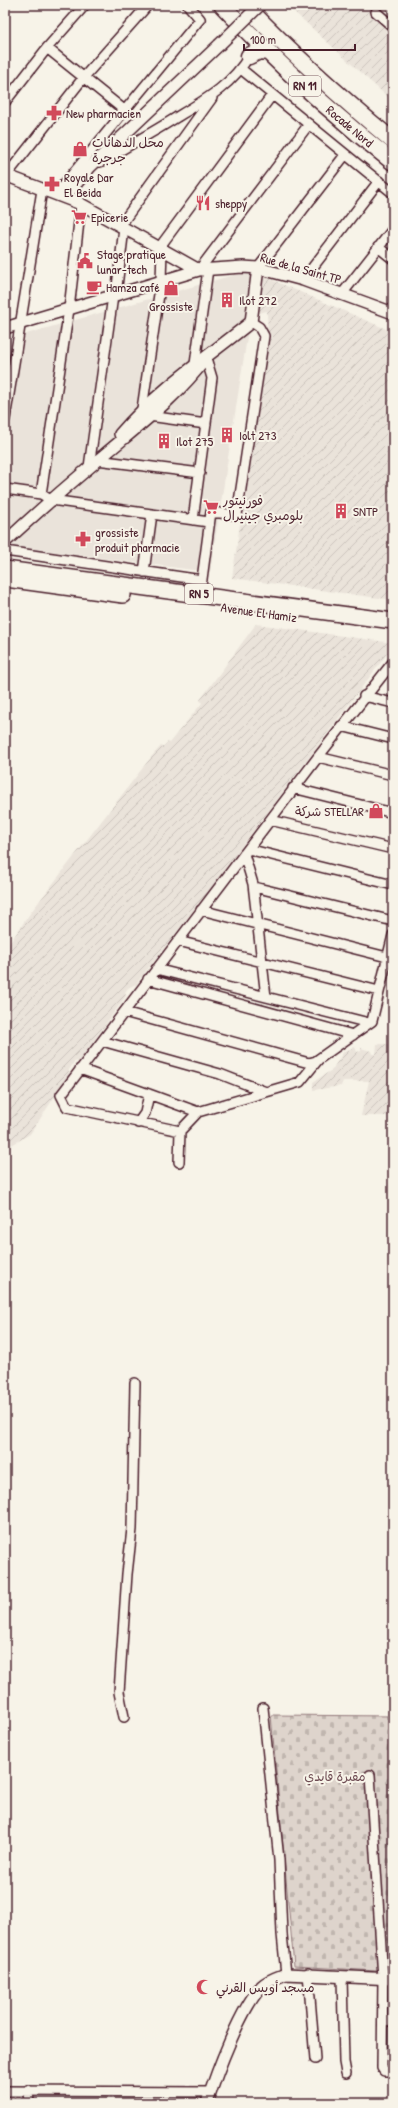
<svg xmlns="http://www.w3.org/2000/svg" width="398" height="2108" viewBox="0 0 398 2108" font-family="'Patrick Hand','Playpen Sans Arabic',sans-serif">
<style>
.built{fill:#eae3da}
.industrial{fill:url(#industrial-furrows)}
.cemetery{fill:url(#cemetery-stones);stroke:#947a7c}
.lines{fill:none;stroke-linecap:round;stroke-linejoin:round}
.minor-casing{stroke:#4a1f2b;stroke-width:12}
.tertiary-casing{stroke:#4a1f2b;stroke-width:14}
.trunk-casing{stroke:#4a1f2b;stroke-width:18}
.motorway-casing{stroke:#4a1f2b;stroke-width:19}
.minor{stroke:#f7f3e8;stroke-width:9}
.tertiary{stroke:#f7f3e8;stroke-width:11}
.trunk{stroke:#f7f3e8;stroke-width:15}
.motorway{stroke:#f7f3e8;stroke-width:16}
.tertiary-bridge-casing{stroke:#4a1f2b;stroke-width:14;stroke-linecap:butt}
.tertiary-bridge{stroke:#f7f3e8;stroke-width:11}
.labels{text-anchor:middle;stroke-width:4;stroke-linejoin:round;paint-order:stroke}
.shield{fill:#f7f3e8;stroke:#7e5f64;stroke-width:1}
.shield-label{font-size:12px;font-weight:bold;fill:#4a1f2b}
.poi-label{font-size:13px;fill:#4a1f2b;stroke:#f7f3e8;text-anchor:start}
.street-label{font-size:13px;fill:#4a1f2b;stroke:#f7f3e8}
.park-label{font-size:13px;fill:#6f4c53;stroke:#f7f3e8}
</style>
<defs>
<pattern id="industrial-furrows" width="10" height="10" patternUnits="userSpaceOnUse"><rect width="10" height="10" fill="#eae3da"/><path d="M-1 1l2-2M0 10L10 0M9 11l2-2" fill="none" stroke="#cac2bb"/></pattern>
<pattern id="cemetery-stones" width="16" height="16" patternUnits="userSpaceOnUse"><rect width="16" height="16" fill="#ded4cc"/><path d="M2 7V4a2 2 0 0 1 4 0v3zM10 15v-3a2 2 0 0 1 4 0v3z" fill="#c0b6af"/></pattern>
</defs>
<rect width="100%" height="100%" fill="#f7f3e8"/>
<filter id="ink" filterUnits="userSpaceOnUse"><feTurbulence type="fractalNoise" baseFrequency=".025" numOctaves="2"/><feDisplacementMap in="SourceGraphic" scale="8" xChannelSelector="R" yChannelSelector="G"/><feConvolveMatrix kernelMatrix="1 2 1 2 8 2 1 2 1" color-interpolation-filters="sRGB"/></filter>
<g filter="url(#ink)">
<path class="built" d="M258,268L210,572L5,546V340Z"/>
<path class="industrial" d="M296,5H393V102L291,9Z
M261,276L268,277L270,279L393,332V600L232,578L268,337L267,311L259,313Z
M256,624L393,643V646L220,875L222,877L205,899L203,898L136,984L128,988L125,992L126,996L79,1061L74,1062L69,1070V1075L30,1134L5,1149V950L31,912L152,756L161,746L163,747L168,742L169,743L202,703L200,700Z
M377,1044H393V1116H361L369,1081H343L341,1086L313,1090V1082L332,1070L344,1051L355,1047L357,1052L361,1051V1048L371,1051L372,1054H376Z"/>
<path class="cemetery" d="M271,1715L393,1716V1972L294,1966Z"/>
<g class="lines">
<defs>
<path id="minor" d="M376,12L393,27
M47,48L124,110
M241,69L393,193
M5,102L47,48L85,5
M100,162C126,147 152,133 177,117C205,100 232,85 249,56
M6,176L84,77L148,5
M56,194L200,19L188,5
M120,226L212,98
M378,247L393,259
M159,248L272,95
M162,249L161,281L142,409L149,416L206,424
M258,268L345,155
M199,270L309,124
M303,280L379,181
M342,294L393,229
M116,295L124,228
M195,364L208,269
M5,419L42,190
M97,460L200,473
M89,467L113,296
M5,489L41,494L51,500L209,522
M41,494L69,309L81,204
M193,520L212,378L206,358
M5,551L202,580
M144,572L152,514
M200,594L211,512L237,515L264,336L259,327L251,322
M364,696L393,703
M341,726L393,739
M318,757L393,775
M293,788L393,813
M270,820L393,849
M248,849L393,885
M244,854L253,884L266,997
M254,887L393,921
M201,910L387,957
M178,941L379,991
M156,969L369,1023
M148,979L353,1035
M124,1012L309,1063L316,1061L372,1021L393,935
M102,1041L220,1074L266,1092L300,1082L318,1060
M80,1069L198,1112
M138,1123L145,1113L149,1094
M180,1131L198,1112L266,1092
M179,1162L180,1131L67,1107L61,1095L318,757L393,662
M263,1708L279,1860L282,1934L286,1974
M124,1717L119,1692L127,1574L132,1529L135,1383
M370,1775L383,1978L382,2068L384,2071H393
M308,1973L315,2059
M342,1977L344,2062L346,2073
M383,2019L393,2022
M28,2090L29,2103
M5,2091L211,2092"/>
<path id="tertiary" d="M5,175L81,204L199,270
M65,197L90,167L219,45
M5,328L199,270L243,267L258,268L303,280L393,313
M120,434C159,389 205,359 251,322L258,268
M5,542C35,514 66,487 97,461C134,429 177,398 206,358
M207,2103C216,2074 241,2007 262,1986C268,1980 278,1977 286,1974L393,1979"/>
<path id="trunk" d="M5,569L393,621
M6,579L123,595"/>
<path id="motorway" d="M222,5C275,61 332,114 393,162
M245,5C293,55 340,97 393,141
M249,56L259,51L269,52"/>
</defs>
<use href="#minor" class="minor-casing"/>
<use href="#tertiary" class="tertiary-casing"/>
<use href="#trunk" class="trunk-casing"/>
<use href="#motorway" class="motorway-casing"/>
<use href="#minor" class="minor"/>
<use href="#tertiary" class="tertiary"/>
<use href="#trunk" class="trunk"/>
<use href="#motorway" class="motorway"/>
<defs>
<path id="tertiary-bridge" d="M219,45L260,5"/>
</defs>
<use href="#tertiary-bridge" class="tertiary-bridge-casing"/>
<use href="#tertiary-bridge" class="tertiary-bridge"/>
</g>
</g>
<defs>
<symbol id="pharmacy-bare" viewBox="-9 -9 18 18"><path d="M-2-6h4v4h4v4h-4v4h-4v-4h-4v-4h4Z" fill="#d1495b" stroke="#f7f3e8" stroke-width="2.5" paint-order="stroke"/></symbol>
<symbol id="shop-bare" viewBox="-9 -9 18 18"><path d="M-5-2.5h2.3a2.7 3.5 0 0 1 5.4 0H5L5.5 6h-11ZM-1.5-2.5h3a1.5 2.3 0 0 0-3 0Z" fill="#d1495b" stroke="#f7f3e8" stroke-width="2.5" paint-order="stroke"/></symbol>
<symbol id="restaurant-bare" viewBox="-9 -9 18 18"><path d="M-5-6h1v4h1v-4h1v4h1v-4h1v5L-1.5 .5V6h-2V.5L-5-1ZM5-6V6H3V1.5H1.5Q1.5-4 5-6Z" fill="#d1495b" stroke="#f7f3e8" stroke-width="2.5" paint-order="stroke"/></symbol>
<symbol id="supermarket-bare" viewBox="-9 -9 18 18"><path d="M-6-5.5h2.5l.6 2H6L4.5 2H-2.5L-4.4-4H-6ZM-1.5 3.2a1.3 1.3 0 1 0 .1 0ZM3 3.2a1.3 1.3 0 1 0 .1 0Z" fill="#d1495b" stroke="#f7f3e8" stroke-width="2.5" paint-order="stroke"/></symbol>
<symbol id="civic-bare" viewBox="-9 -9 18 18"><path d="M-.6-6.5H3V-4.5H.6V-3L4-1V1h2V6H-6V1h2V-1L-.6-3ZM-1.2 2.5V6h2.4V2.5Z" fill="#d1495b" stroke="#f7f3e8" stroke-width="2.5" paint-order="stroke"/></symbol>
<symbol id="cafe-bare" viewBox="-9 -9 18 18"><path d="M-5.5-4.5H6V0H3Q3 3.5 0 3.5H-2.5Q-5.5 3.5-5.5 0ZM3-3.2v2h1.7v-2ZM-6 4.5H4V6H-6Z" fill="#d1495b" stroke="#f7f3e8" stroke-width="2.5" paint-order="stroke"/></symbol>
<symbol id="building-bare" viewBox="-9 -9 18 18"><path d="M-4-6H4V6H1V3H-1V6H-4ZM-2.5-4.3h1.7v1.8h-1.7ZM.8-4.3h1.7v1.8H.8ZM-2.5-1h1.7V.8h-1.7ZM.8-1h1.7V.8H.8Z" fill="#d1495b" stroke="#f7f3e8" stroke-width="2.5" paint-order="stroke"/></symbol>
<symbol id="mosque-bare" viewBox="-9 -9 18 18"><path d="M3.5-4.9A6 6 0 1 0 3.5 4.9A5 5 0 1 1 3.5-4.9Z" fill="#d1495b" stroke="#f7f3e8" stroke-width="2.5" paint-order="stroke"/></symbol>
</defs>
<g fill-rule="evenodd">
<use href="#pharmacy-bare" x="43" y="102" width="22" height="22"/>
<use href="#shop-bare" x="69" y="138" width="22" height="22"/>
<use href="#pharmacy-bare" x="41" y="173" width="22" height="22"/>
<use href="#restaurant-bare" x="192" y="192" width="22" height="22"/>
<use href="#supermarket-bare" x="68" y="206" width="22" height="22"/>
<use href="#civic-bare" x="74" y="250" width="22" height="22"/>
<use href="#cafe-bare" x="83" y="276" width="22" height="22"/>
<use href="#shop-bare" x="160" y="277" width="22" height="22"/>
<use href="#building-bare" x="216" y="289" width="22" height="22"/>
<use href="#building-bare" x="216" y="424" width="22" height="22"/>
<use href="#building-bare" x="153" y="430" width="22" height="22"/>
<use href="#supermarket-bare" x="200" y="496" width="22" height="22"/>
<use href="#building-bare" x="330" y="500" width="22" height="22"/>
<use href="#pharmacy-bare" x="72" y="528" width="22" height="22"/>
<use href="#shop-bare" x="365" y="800" width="22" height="22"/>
<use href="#mosque-bare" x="193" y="1976" width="22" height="22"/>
</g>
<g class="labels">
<g class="shield">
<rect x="289" y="76" width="32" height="20" rx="3"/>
<rect x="185" y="584" width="28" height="20" rx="3"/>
</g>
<g class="shield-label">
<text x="305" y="90">RN 11</text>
<text x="199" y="598">RN 5</text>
</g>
<g class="poi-label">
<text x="66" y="118">New pharmacien</text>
<text x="92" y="147">محل الدهانات<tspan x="92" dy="15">جرجرة</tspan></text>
<text x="64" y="182">Royale Dar<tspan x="64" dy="15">El Beida</tspan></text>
<text x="215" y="208">sheppy</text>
<text x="91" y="222">Epicerie</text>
<text x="97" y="259">Stage pratique<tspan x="97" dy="15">lunar-tech</tspan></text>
<text x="106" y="292">Hamza café</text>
<text x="239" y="305">Ilot 272</text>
<text x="171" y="311" text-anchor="middle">Grossiste</text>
<text x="239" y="440">Iolt 273</text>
<text x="176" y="446">Ilot 275</text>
<text x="223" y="505">فورنيتور<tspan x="223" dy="15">بلومبري جينيرال</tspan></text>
<text x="353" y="516">SNTP</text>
<text x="95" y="537">grossiste<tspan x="95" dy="15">produit pharmacie</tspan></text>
<text x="364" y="816" text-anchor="end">شركة STELLAR</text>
<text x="216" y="1992">مسجد أويس القرني</text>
</g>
<g class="street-label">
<text transform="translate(350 126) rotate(40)" y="5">Rocade Nord</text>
<text transform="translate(301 268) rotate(16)" y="5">Rue de la Saint TP</text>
<text transform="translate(259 612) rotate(8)" y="5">Avenue El Hamiz</text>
</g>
<g class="park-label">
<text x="335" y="1781">مقبرة قايدي</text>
</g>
</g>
<rect width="398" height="2108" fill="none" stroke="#f7f3e8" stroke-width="20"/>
<rect x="10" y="10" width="378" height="2088" fill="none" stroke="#4a1f2b" stroke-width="1.5" filter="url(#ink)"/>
<path d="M244 44v6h111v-6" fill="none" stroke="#4a1f2b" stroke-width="2"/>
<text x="250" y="44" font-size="12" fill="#4a1f2b" stroke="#f7f3e8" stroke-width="3" paint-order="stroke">100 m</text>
</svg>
